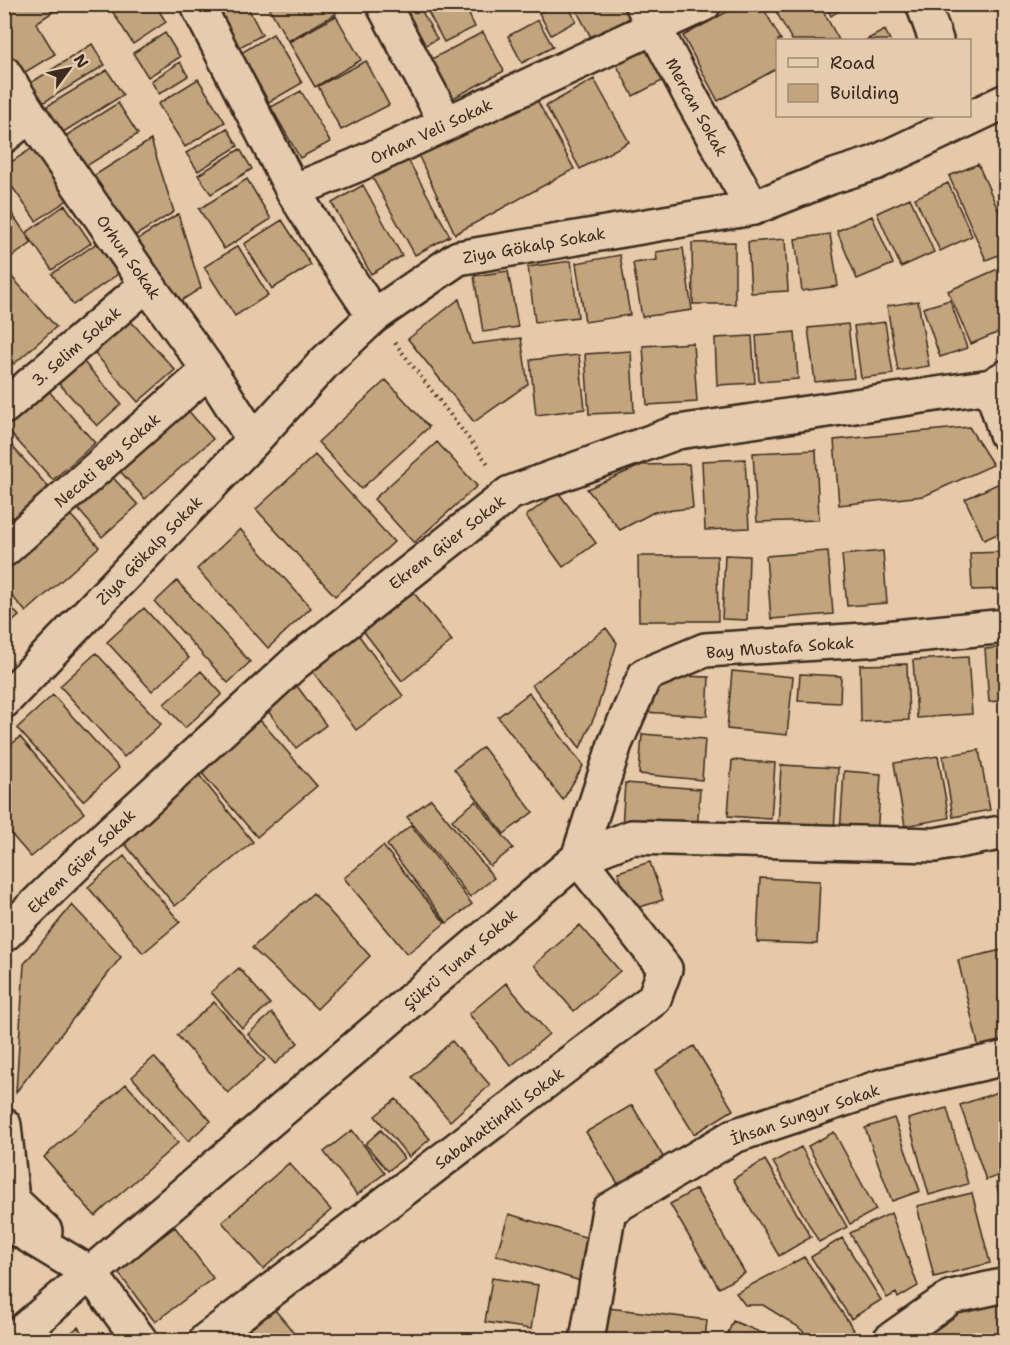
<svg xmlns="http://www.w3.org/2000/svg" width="1010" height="1345" viewBox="0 0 1010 1345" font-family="'Shantell Sans',sans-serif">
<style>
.building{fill:#c2a47d;stroke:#3b2a1e;stroke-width:1.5}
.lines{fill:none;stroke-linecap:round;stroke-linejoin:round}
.minor-casing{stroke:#3b2a1e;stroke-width:38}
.major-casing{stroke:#3b2a1e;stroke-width:38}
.path{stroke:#3b2a1e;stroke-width:4;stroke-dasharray:1.5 4.5;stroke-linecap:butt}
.minor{stroke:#e6ccae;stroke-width:33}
.major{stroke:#e6ccae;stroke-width:33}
.labels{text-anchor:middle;stroke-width:6;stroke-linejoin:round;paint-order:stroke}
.street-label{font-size:16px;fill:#3b2a1e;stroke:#e6ccae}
</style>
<rect width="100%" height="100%" fill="#e5c9a8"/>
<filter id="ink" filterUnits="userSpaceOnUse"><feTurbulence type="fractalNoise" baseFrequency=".0167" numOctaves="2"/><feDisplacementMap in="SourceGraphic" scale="12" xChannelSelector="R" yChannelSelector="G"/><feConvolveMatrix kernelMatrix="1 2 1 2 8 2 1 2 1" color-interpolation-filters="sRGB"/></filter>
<g filter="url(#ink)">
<path class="building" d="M4,4H65L36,23L55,54L22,74L4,46Z
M111,4H155L166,22L133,44L109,6Z
M222,4H246L262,35L236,49L215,8Z
M267,4H331L336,14L288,41Z
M418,4L437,39L415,51L395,16Z
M437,4H464L475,27L444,42L427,10Z
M554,4H567L576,21L551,35L539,13Z
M573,4H629L635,15L592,39Z
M741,4H761L781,40H778V68L718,101L683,36Z
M772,4H819L839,40H792Z
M825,4H849L831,16Z
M336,16L361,60L315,87L289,42Z
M538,20L553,47L522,63L508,36Z
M885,30L890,40H866Z
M483,32L504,71L446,102L424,63Z
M165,33L180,57L148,77L133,53Z
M273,34L302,83L269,102L241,53Z
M646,43L666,79L633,96L614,60Z
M92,44L105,65L41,104L29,84Z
M366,61L389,105L341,130L318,86Z
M180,62L188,76L159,94L151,81Z
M107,70L123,95L60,134L44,108Z
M198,79L225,122L185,147L158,104Z
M594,79L629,142L580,169L546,106Z
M301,91L330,142L300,158L271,107Z
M537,100L574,169L455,234L415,148Z
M118,103L138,134L83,168L64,137Z
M227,128L238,146L198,171L186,153Z
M151,140L174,212L125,242L87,180Z
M34,147L69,199L36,221L4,175V167Z
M240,149L252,169L211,194L198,175Z
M406,156L450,236L415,255L371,175Z
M978,164L1006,228V252L986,260L949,176Z
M247,179L271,219L224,249L199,209Z
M948,183L972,236L940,251L915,198Z
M363,185L402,256L371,274L332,203Z
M910,198L934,252L901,267L877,213Z
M4,202L32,243L4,262Z
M65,205L91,243L52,270L26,233Z
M178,214L201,288L170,308L130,244Z
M872,216L893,264L857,279L837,231Z
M282,220L311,265L272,289L244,244Z
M830,234L838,286L802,291L795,239Z
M785,239L788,291L751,293L748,242Z
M735,242V304H693L692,243Z
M97,243L118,274L73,305L52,274Z
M238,246L268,295L235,316L204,267Z
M683,248L692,310L642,317L633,263L657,260L656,252Z
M620,255L630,315L585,322L576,263Z
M571,261L578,317L535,322L528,267Z
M1000,268L1006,281V329L971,344L948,291Z
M508,271L518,327L483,332L474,276Z
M12,277L56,327L14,364L4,354V284Z
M459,299L472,344L521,338L528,384L474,422L408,339Z
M950,300L967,348L940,357L923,308Z
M918,301L929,366L898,371L887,306Z
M126,316L175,370L138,402L90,348Z
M885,322L893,374L861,378L854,326Z
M848,324L854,378L815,382L808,328Z
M795,332L798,379L759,382L756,335Z
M752,336L755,383L717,385L715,338Z
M693,343L697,402L647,405L643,346Z
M631,351L634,412L589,414L585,354Z
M579,355L585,409L536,415L530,360Z
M81,359L121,404L97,426L56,380Z
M386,380L429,427L361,489L318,442Z
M46,388L95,443L53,480L4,426Z
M179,400L213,439L145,499L111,461Z
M969,427L993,465L924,496L839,505L834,440Z
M4,437L49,488L12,521L4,513Z
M437,442L477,486L414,543L374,499Z
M816,450L819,520L757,522L753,453Z
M315,455L394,542L335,596L256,509Z
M745,459L749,528L705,530L702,461Z
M689,464L693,508L654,512L620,530L587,489L642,465Z
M106,470L138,505L102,537L71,501Z
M1006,480V530L984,540L965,499Z
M558,492L596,543L563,567L526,516Z
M68,512L99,547L26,612L4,587V568Z
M240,529L311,608L268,648L197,569Z
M828,551L833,614L771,619L766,556Z
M883,551L887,603L847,606L842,555Z
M1006,552V589L972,590L970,553Z
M725,555L749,556L747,620L722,619Z
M638,556H717L718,621H639Z
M177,581L250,662L228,683L155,602Z
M410,588L452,641L402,681L361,628Z
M4,599L19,616L4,629Z
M144,608L189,658L152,691L107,642Z
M606,628L617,643L596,713L580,748L532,685Z
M357,633L403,696L356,730L310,668Z
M1006,647V700L989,702L985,649Z
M96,653L161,724L124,757L60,686Z
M968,657L972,714L917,718L913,660Z
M907,664L909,720L861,722L860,665Z
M201,671L222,694L185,728L164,704Z
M732,671L793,677L787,735L727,729Z
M800,674L841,676L840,703L798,701Z
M679,676L709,677L707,716L644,712L646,697Z
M291,678L326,725L296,748L261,702Z
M529,693L583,766L563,800L498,717Z
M53,695L119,768L83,801L17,728Z
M260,720L317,786L257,837L200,771Z
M642,734L705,739L702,780L639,774Z
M20,737L84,813L31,857L4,826V751Z
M483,747L533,812L504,834L454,769Z
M979,750L990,810L953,817L943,756Z
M938,756L949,818L905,826L894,763Z
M732,760L775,763L771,819L728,816Z
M781,765L838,768L834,831L778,828Z
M844,771L881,774L877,837L840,834Z
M199,775L253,842L175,906L121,839Z
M625,783L700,789L697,833L622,827Z
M431,799L494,878L470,897L407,817Z
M476,801L513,848L490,866L452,820Z
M411,825L472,904L447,923L387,845Z
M383,846L445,923L407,954L344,878Z
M124,856L180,922L143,953L88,887Z
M650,862L663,900L630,910L618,872Z
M760,878L820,881L817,944L757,942Z
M313,893L370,956L317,1009L252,948Z
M72,905L121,957L16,1092L24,964Z
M580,925L620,971L574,1011L534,965Z
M1006,949V1047L980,1053L958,960Z
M239,968L270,1004L242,1028L211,992Z
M506,983L549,1034L511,1066L469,1014Z
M214,1002L265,1060L228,1093L177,1035Z
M272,1013L298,1043L275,1064L248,1034Z
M452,1041L490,1085L450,1121L412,1077Z
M694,1046L733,1110L694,1134L655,1071Z
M154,1057L211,1121L188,1141L132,1077Z
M126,1084L178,1143L95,1216L44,1157Z
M998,1092L1006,1115V1173L986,1180L960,1105Z
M396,1099L430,1139L409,1157L375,1116Z
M632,1105L668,1165L623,1192L586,1132Z
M947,1108L968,1184L929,1195L908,1119Z
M894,1118L920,1191L892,1201L865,1128Z
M352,1130L385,1173L357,1195L324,1152Z
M381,1130L404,1158L388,1171L365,1144Z
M834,1132L876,1210L850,1224L808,1146Z
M801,1147L847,1227L819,1242L773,1162Z
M765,1160L811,1237L779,1256L733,1179Z
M289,1163L331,1210L263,1269L222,1222Z
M1006,1180V1221L996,1183Z
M696,1189L745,1273L719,1288L670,1204Z
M972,1193L990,1263L934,1277L917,1206Z
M891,1213L918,1286L898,1298L896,1293L887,1298L850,1233Z
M509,1214L598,1241L584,1282L496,1255Z
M175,1227L213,1278L155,1322L117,1271Z
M842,1238L881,1300L851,1319L811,1257Z
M804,1257L854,1330L845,1340H813L797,1326L763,1305H745L736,1293Z
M492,1278L538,1285L531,1329L485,1322Z
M1006,1297V1340H936L928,1324Z
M270,1304L300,1340H225Z
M600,1307L707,1320L705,1340H596Z
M733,1321L779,1340H725Z
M78,1327L87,1340H62Z"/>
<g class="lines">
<defs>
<path id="minor" d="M197,4L293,191
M383,4L446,123
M642,4L692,99L753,208
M923,4L936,40
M4,73L30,115L147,284L209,370L254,440
M4,136L30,115
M374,316L329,249L293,191L357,165L704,4
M991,386L1006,434
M4,407L147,284
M4,550L209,370
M4,935L86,855L295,663L510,493L678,432L991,386L1006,377
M12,1340L578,858L632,837L935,845L1006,832
M206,1340L654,999L665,969L578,858L615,744L645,675L705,650L865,640L1006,626
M587,1340L609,1210L734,1136L883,1086L1006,1058
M890,1340L951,1297L1006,1285"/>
<path id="major" d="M4,701L254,440L325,362L374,316L458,258L753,208L831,177L875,163L1006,101
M4,1125L12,1200L45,1231
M4,1221L90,1273L140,1340"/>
</defs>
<use href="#minor" class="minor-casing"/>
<use href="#major" class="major-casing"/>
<path class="path" d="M395,343L489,465"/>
<use href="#minor" class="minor"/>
<use href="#major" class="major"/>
</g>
</g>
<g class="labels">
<g class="street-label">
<text transform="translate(697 107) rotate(61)" y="6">Mercan Sokak</text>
<text transform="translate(431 131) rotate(-25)" y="6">Orhan Veli Sokak</text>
<text transform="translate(534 245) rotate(-10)" y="6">Ziya Gökalp Sokak</text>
<text transform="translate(129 257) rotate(55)" y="6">Orhun Sokak</text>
<text transform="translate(76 346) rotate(-41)" y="6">3. Selim Sokak</text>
<text transform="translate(107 460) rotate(-41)" y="6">Necati Bey Sokak</text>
<text transform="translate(447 542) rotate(-38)" y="6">Ekrem Güer Sokak</text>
<text transform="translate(149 550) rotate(-46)" y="6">Ziya Gökalp Sokak</text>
<text transform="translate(780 647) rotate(-4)" y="6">Bay Mustafa Sokak</text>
<text transform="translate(81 861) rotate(-44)" y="6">Ekrem Güer Sokak</text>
<text transform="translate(460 959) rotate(-41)" y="6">Şükrü Tunar Sokak</text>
<text transform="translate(805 1114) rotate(-19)" y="6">İhsan Sungur Sokak</text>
<text transform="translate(499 1118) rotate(-37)" y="6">SabahattinAli Sokak</text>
</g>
</g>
<rect width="1010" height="1345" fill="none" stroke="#e6ccae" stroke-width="24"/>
<rect x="12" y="12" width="986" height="1321" fill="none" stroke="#3b2a1e" stroke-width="2" filter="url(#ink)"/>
<rect x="776" y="39" width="195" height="78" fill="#e6ccae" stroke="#a28b74" stroke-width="1.5"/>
<rect x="788" y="58" width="30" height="9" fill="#e6ccae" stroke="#a28b74" stroke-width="1.5"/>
<text x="830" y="69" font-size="18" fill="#3b2a1e">Road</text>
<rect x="788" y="84" width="30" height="18" fill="#c2a47d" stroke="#a28b74" stroke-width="1.5"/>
<text x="830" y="99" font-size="18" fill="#3b2a1e">Building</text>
<g transform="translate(69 69) rotate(57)" stroke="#e6ccae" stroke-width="4.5" paint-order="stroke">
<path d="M0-4.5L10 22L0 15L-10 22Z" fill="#3b2a1e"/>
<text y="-9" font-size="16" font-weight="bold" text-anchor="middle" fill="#3b2a1e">N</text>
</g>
</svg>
